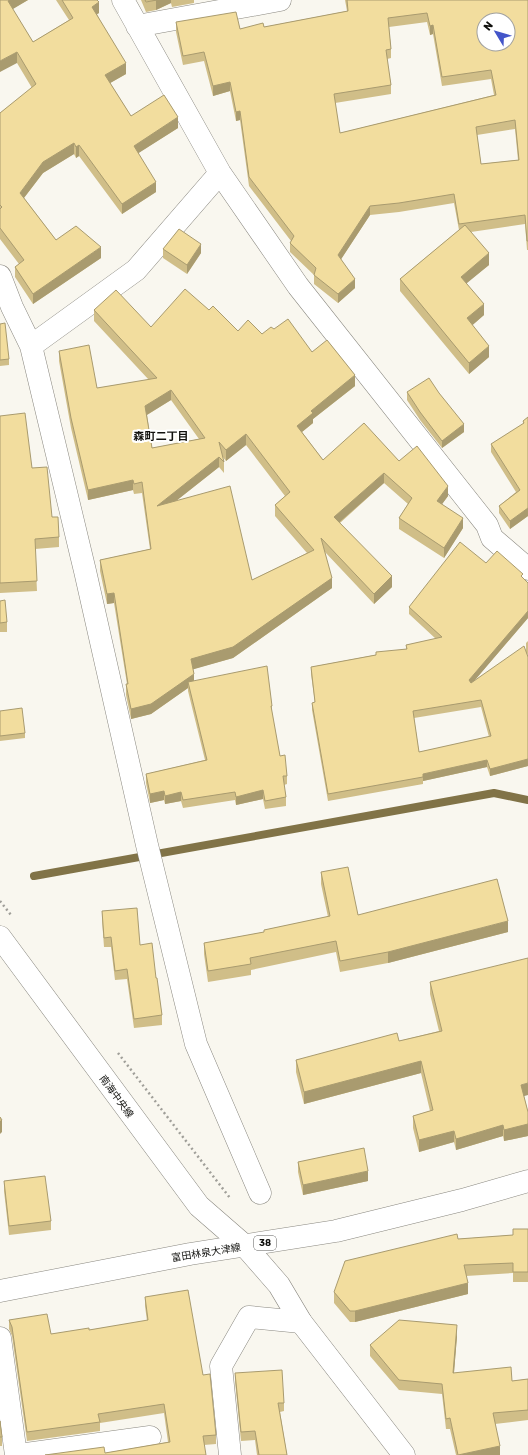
<svg xmlns="http://www.w3.org/2000/svg" width="528" height="1455" viewBox="0 0 528 1455" font-family="Rubik,'Noto Sans JP',sans-serif">
<style>
.lines{fill:none;stroke-linecap:round;stroke-linejoin:round}
.stream{stroke:#817347;stroke-width:8}
.minor-casing{stroke:#8a8880;stroke-width:23}
.tertiary-casing{stroke:#8a8880;stroke-width:23}
.primary-casing{stroke:#8a8880;stroke-width:23}
.path{stroke:#a09f99;stroke-width:2.5;stroke-dasharray:2 3;stroke-linecap:butt}
.minor{stroke:#fff;stroke-width:22}
.tertiary{stroke:#fff;stroke-width:22}
.primary{stroke:#fff;stroke-width:22}
.wall{fill:#d0be88;fill-rule:evenodd}
.shaded-wall{fill:#a99b6f}
.building{fill:#f2dd9e;stroke:#a99b6f;fill-rule:evenodd}
.labels{text-anchor:middle;stroke-width:4;stroke-linejoin:round;paint-order:stroke}
.shield{fill:#fff;stroke:#585856;stroke-width:1}
.shield-label{font-size:9px;font-weight:bold;fill:#11110e}
.street-label{font-size:10px;fill:#11110e;stroke:#fff}
.neighbourhood-label{font-size:11px;font-weight:bold;fill:#11110e;stroke:#fff}
</style>
<rect width="100%" height="100%" fill="#f9f7ef"/>
<g class="lines">
<path class="stream" d="M34,876L494,793L528,800"/>
<defs>
<path id="minor" d="M123,0L220,173L298,286L487,525L492,538L528,569
M137,26L280,0
M0,276L12,307L31,346L85,571L147,845L196,1044L260,1193
M31,346L136,270L220,173
M0,1338L16,1455
M19,1455L150,1437
M230,1455L221,1366L249,1317L301,1322"/>
<path id="tertiary" d="M0,937L199,1206L245,1246L279,1285L301,1322L404,1455"/>
<path id="primary" d="M0,1291L190,1254L336,1231L462,1200L528,1181"/>
</defs>
<use href="#minor" class="minor-casing"/>
<use href="#tertiary" class="tertiary-casing"/>
<use href="#primary" class="primary-casing"/>
<path class="path" d="M0,901L11,915
M118,1053L230,1198"/>
<use href="#minor" class="minor"/>
<use href="#tertiary" class="tertiary"/>
<use href="#primary" class="primary"/>
</g>
<path class="wall" d="M0,0H28L12,9L33,42L69,20L56,0H97L99,13L97,14L126,74L110,83L131,116L178,128L138,153L156,192L122,214L79,156L76,158L74,154L43,173L24,198L56,240L101,258L33,304L15,277V267L19,264L0,239V113L32,88L17,63Z
M141,0H194V3L172,7L171,3L156,10L146,12Z
M345,0H528V250H527L525,224L471,232L489,265L466,283L484,315L472,325L489,357L469,374L400,291V279L459,230L454,203L399,212L370,215L341,259L355,288L338,303L314,284V275L290,252V243L291,241L249,186L240,120L236,121L230,91L213,96L204,61L183,65L176,32V22L240,29L264,27L347,11ZM427,22L430,35L433,34L442,86L491,79L494,95L340,133L335,103L391,94V85L387,59L391,58V49L389,27ZM515,129L518,160L481,164L477,135Z
M163,249L201,253L187,274L163,258Z
M94,310L151,327L209,310L238,331L262,334L274,329L312,352L355,386L313,419V423L302,432L323,460L399,461L448,496L442,504L463,528L444,558L399,529V518L408,504L384,483L340,523L392,587L374,604L325,552L332,588L233,658L193,669L194,681L272,706V715L280,756L287,776V784L284,785L286,797V806L265,809L263,799L236,805L235,800L183,808L181,801L165,804L164,800L150,803L146,783V774L205,760L188,691V688L151,714L131,719L126,695V684H127L114,603L107,604L100,571V560L150,549L142,493L134,494L133,490L88,500L71,428L59,361V351L97,388L149,380L94,321ZM171,400L199,439L152,448L147,415ZM246,445L285,496L275,505V516L307,553L252,580L176,501L219,467L224,473V462L222,456L226,461Z
M0,324L9,359V365L0,366Z
M407,392L464,432L442,448L420,420L407,400Z
M0,416L32,468L52,517L59,537V547L35,549L37,591L0,593Z
M528,417V516L510,529L499,513V506L516,492L491,452V444L523,424V421Z
M486,563L523,578L528,583V618L474,681L526,651V643L528,641V655L527,653L528,657V766L490,776L487,767L423,781V784L328,801L312,710V703H315L311,674V667L406,649V645L436,639L409,614V607ZM481,707L489,737L419,752L414,718Z
M0,601L7,622V632H0Z
M0,711L25,733V738L0,741Z
M321,872L358,915L508,932L388,963L340,972L336,952L251,970V975L208,982L204,954V943L264,932V930L328,917L321,884Z
M102,911L140,945L156,978L162,1015V1025L134,1028L127,979L115,980L111,947H104L102,920Z
M430,982L524,1096L528,1112V1136L504,1141L503,1136L456,1150L454,1142L419,1152L413,1128V1116L430,1111L421,1073L304,1104L296,1072V1060L399,1041L439,1031L430,994Z
M298,1162L368,1181L303,1195L298,1172Z
M4,1181L51,1221V1230L9,1235L4,1191Z
M528,1229V1282H513V1273L466,1276L468,1294L355,1322H350L334,1303V1292L458,1239L513,1235Z
M145,1297L203,1375L216,1435V1444L105,1453L168,1442L164,1413L100,1423V1431L27,1441L12,1336L9,1329V1320L51,1334L89,1330L147,1321L145,1306Z
M457,1336L454,1373L512,1381L528,1379V1420L495,1424L500,1455H456L450,1429H446L442,1394L399,1390L370,1356V1345Z
M235,1373L284,1403V1411L280,1412L287,1455H257L255,1440L241,1441L235,1381Z
M0,1421L2,1437V1446H0Z"/>
<path class="shaded-wall" d="M10,0H28L8,12V1Z
M156,0H171V3L156,10Z
M99,2V13L92,17V7Z
M433,25V34L430,35V26Z
M17,52V63L0,72V61Z
M126,63V74L105,86V75Z
M230,82V91L213,96V86Z
M240,111V120L236,121V112Z
M178,117V128L134,156V146Z
M74,143V154L43,173L20,203V193L43,162Z
M79,145V156L76,158V147Z
M156,182V192L122,214V204Z
M370,206V215L338,264V255Z
M201,244V253L187,274V265Z
M101,247V258L33,304V294Z
M489,253V265L461,288V277Z
M355,279V288L338,303V294Z
M484,304V315L467,330V318Z
M489,346V357L469,374V363Z
M355,375V386L313,419V423L297,436V426L311,411Z
M171,390V400L145,416V406Z
M464,424V432L442,448V441Z
M246,434V445L226,461V450Z
M219,457V467L157,516V506Z
M384,473V483L334,527V517Z
M133,480V490L88,500V490Z
M448,486V496L437,511V501Z
M528,508V516L510,529V521Z
M463,518V528L444,558V548Z
M392,576V587L374,604V594Z
M332,578V588L233,658L191,670V659Z
M114,593V603L107,604V594Z
M528,611V618L469,687V680Z
M194,674V684L188,682V688L151,714L131,719V709Z
M528,759V766L490,776V769Z
M487,760V767L423,781V774Z
M263,790V799L236,805V797Z
M164,791V800L150,803V794Z
M181,792V801L165,804V796Z
M508,921V932L388,963V952Z
M421,1061V1073L304,1104V1092Z
M528,1083V1095L521,1097V1085Z
M2,1120V1132L0,1134V1122Z
M528,1124V1136L504,1141V1130Z
M503,1125V1136L456,1150V1139Z
M454,1131V1142L419,1152V1140Z
M368,1171V1181L303,1195V1185Z
M468,1283V1294L355,1322V1311Z
M457,1325V1336L453,1384V1373Z
M500,1446V1455H458Z"/>
<path class="building" d="M0,0H10L8,1L33,42L73,18L62,0H97L99,2L92,7L126,63L105,75L131,116L164,95L178,117L134,146L156,182L122,204L79,145L76,147L74,143L43,162L20,193L56,240L76,226L101,247L33,294L15,267L24,260L0,228V209L2,207L0,205V113L36,84L17,52L0,61Z
M145,0H157L146,2Z
M347,0H528V241H527L525,215L459,224L454,194L399,203L370,206L338,255L355,279L338,294L314,275L316,268L290,243L294,236L249,177L240,111L236,112L230,82L213,86L204,52L183,56L176,22L236,12L240,29L263,23L264,27L348,11ZM427,13L430,26L433,25L442,77L491,70L496,95L340,133L334,94L391,85L386,50L391,49L388,18ZM484,20H508V44H484ZM515,120L519,160L481,164L476,127Z
M465,225L489,253L461,277L484,304L467,318L489,346L469,363L400,279Z
M179,229L201,244L187,265L163,249Z
M185,289L209,310L213,306L238,331L248,320L262,334L271,327L274,329L288,319L312,352L327,340L355,375L311,411L313,413L297,426L323,460L364,423L399,461L417,446L448,486L437,501L463,518L444,548L399,518L412,498L384,473L334,517L392,576L374,594L321,538L332,578L233,647L191,659L194,674L151,704L131,709L126,684H128L114,593L107,594L100,560L151,549L142,482L134,484L133,480L88,490L71,418L59,351L89,345L97,388L157,378L94,310L116,290L151,327ZM171,390L205,438L152,448L145,406ZM246,434L290,492L275,505L314,550L252,580L230,486L157,506L219,457L224,462L219,442L226,450Z
M5,323L9,359L0,360V324Z
M429,378L439,393L464,424L442,441L420,412L407,392Z
M25,413L32,468L47,467L52,517H58L59,537L35,539L37,581L0,583V416Z
M528,417V508L510,521L499,506L520,490L491,444L524,423L523,421Z
M460,542L486,563L497,551L523,574L521,576L528,583V611L469,680L471,683L524,646L528,657V759L490,769L487,760L423,774V777L328,794L312,703L315,702L311,667L376,655V652L407,649L406,645L442,637L409,607ZM481,700L491,736L419,752L413,711Z
M5,600L7,622L0,623V601Z
M267,666L272,706H271L280,756L285,755L287,776H283L286,797L265,801L263,790L236,797L235,792L183,800L181,792L165,796L164,791L150,794L146,774L207,760L188,682Z
M22,708L25,733L0,736V711Z
M348,867L358,915L497,879L508,921L388,952L340,961L336,941L250,958L251,964L208,971L204,943L264,932V930L330,916L321,872Z
M137,908L140,945L152,943L156,978H157L162,1015L134,1019L127,969L115,971L111,937L104,938L102,911Z
M528,958V1083L521,1085L528,1112V1124L504,1130L503,1125L456,1139L454,1131L419,1140L413,1116L433,1110L421,1061L304,1092L296,1060L397,1033L399,1041L442,1031L430,982Z
M0,1117L2,1120L0,1122Z
M364,1148L368,1171L303,1185L298,1162Z
M45,1176L51,1221L9,1226L4,1181Z
M513,1229H528V1272H513V1263L464,1265L468,1283L355,1311H350L334,1292L345,1261L457,1234L458,1239L513,1235Z
M188,1290L203,1375L210,1374L216,1435L203,1436L206,1455H45L104,1447L105,1453L170,1442L164,1404L98,1414L100,1422L27,1432L12,1327L9,1320L47,1314L51,1334L89,1328V1330L148,1320L145,1297Z
M399,1320L457,1325L453,1373L511,1367L512,1381L528,1379V1410L493,1413L500,1446L458,1455L450,1418L446,1419L442,1384L399,1380L370,1345Z
M282,1370L284,1403H278L287,1455H259L255,1431L241,1432L235,1373Z
M0,1421L2,1437H0Z"/>
<g class="labels">
<rect class="shield" x="254" y="1236" width="22" height="14" rx="3"/>
<g class="shield-label">
<text x="265" y="1246">38</text>
</g>
<g class="street-label">
<text transform="translate(117 1096) rotate(54)" y="4">南海中央線</text>
<text transform="translate(206 1252) rotate(-9)" y="4">富田林泉大津線</text>
</g>
<g class="neighbourhood-label">
<text x="161" y="440">森町二丁目</text>
</g>
</g>
<g transform="translate(496 32) rotate(308)"><circle r="19" fill="#ffffff" stroke="#a0a09f"/>
<path d="M0-3L7 15L0 10L-7 15Z" fill="#4355c9"/>
<text y="-6" font-size="11" font-weight="bold" text-anchor="middle" fill="#11110e">N</text>
</g>
</svg>
